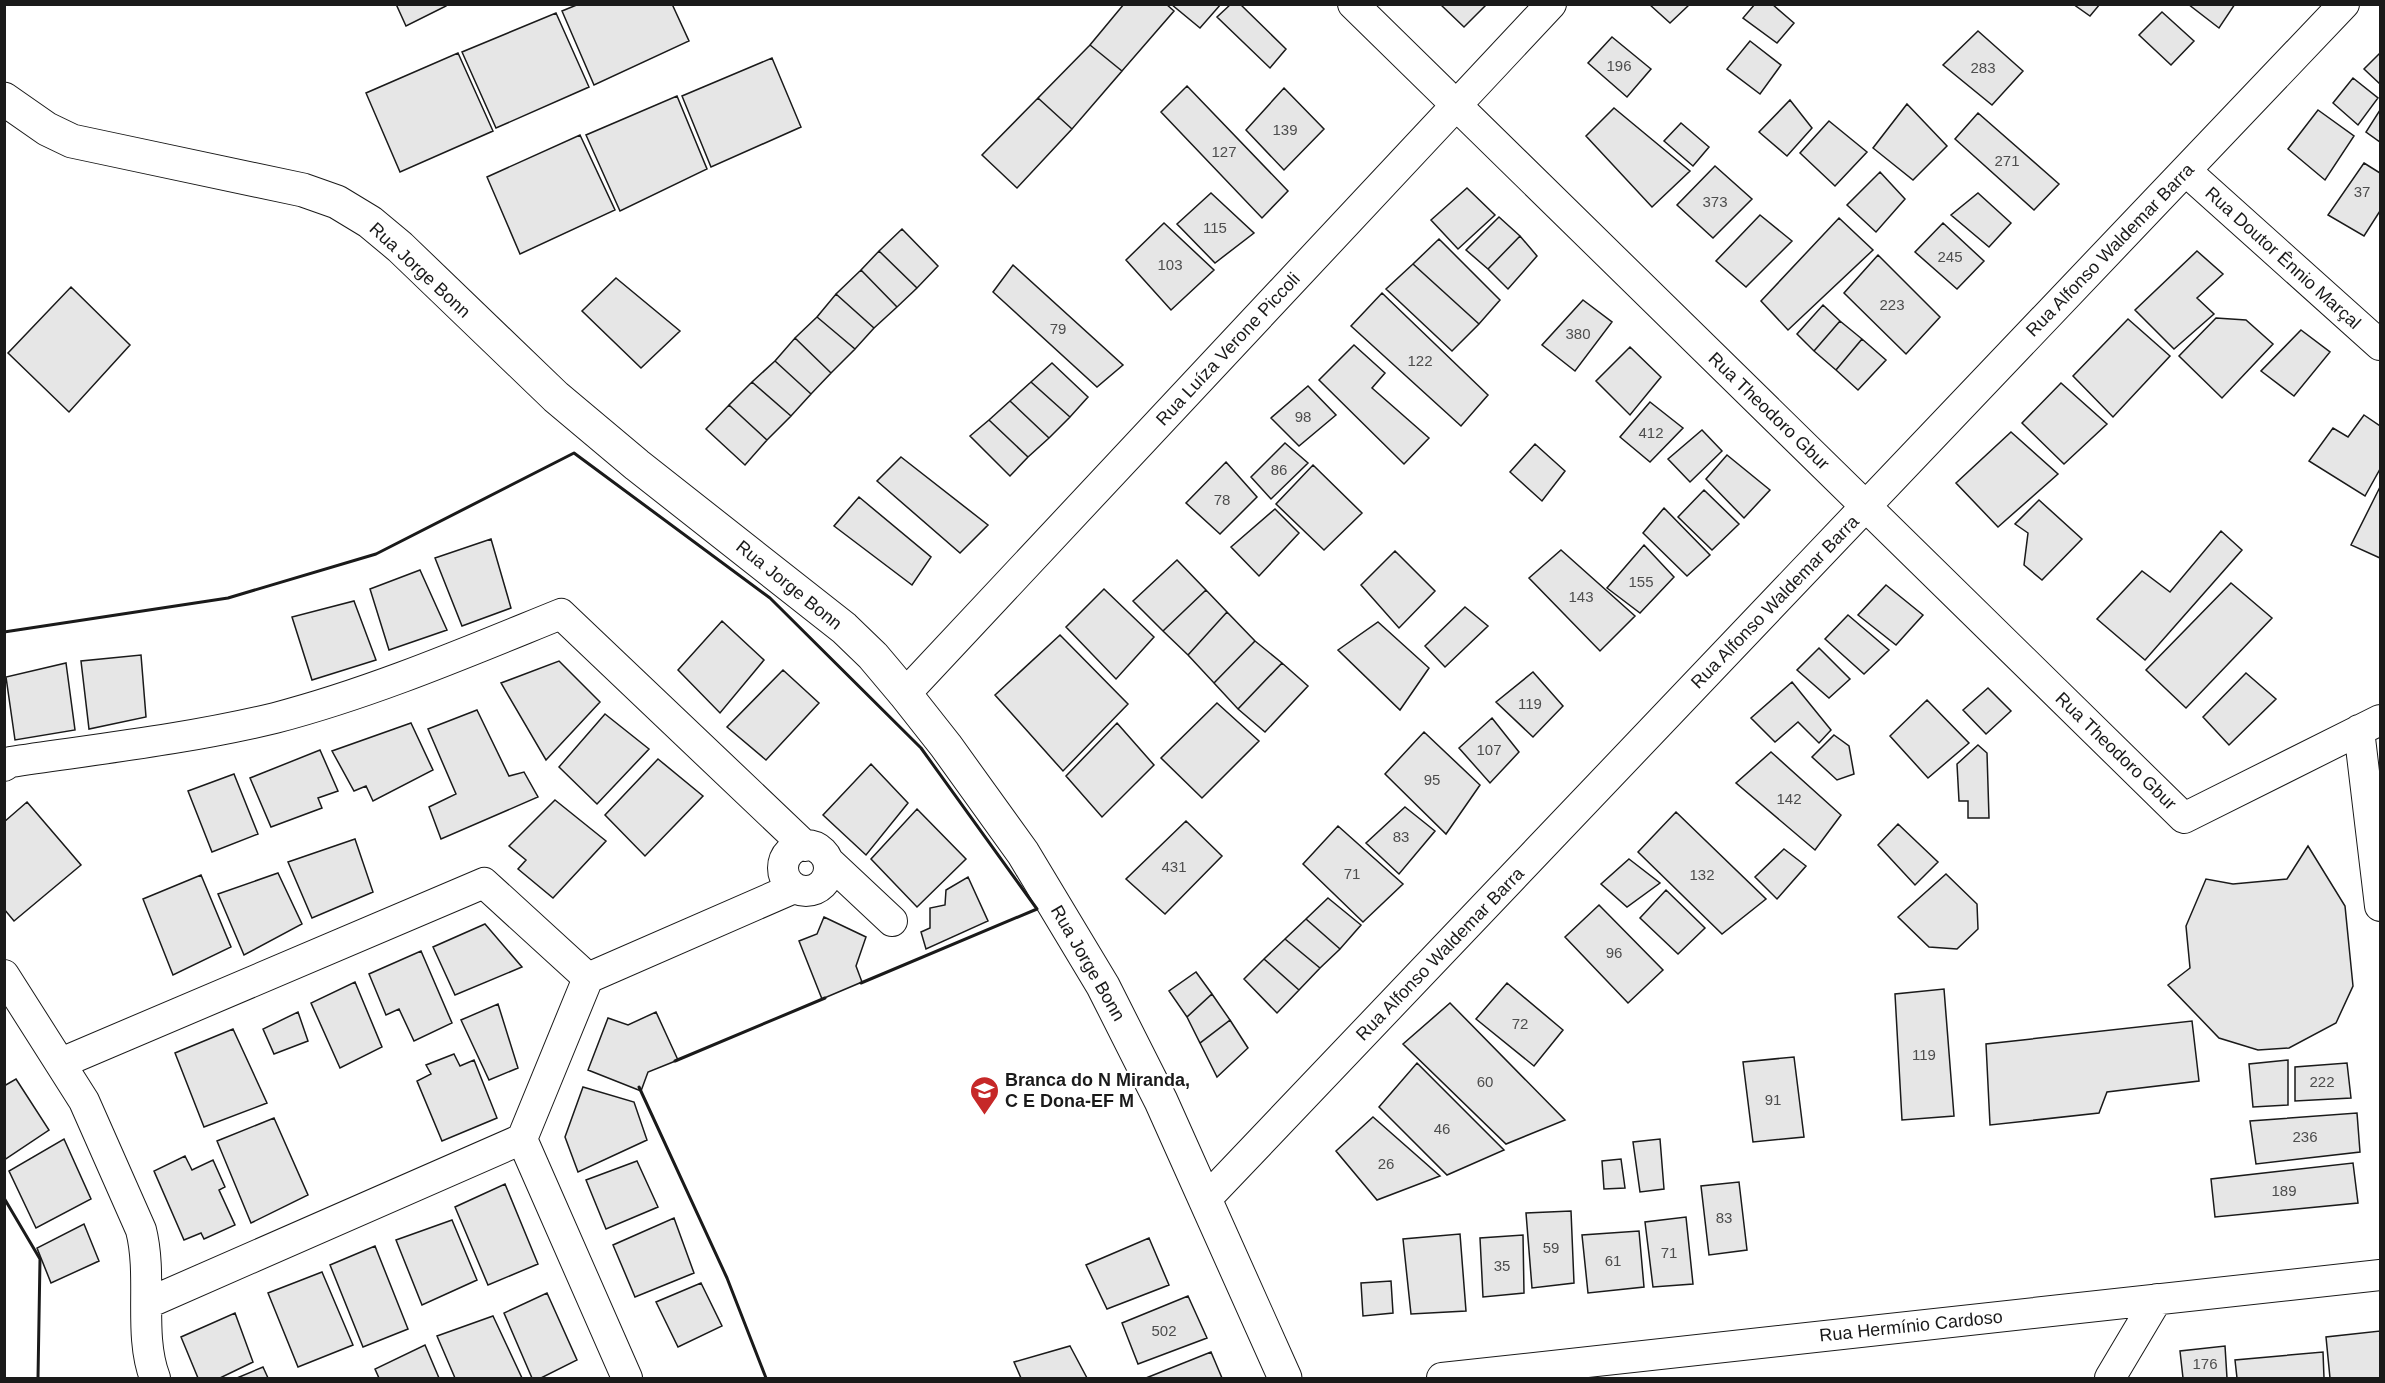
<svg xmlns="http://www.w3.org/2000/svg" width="2385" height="1383" viewBox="0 0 2385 1383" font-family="Arial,sans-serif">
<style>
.building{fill:#e6e6e6;stroke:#1a1a1a;stroke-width:1.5}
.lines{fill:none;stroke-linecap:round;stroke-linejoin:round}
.minor-casing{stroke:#1a1a1a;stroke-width:32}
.tertiary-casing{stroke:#1a1a1a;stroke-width:35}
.minor{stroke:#fff;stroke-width:30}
.tertiary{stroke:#fff;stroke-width:33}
.wall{stroke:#1a1a1a;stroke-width:3}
.labels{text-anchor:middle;stroke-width:4.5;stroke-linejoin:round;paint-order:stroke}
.number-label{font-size:15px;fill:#4d4d4d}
.street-label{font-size:18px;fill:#1a1a1a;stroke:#fff}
.poi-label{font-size:18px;font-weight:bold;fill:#1a1a1a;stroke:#fff;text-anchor:start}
</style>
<rect width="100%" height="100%" fill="#fff"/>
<path class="building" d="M396,4H446V6L406,26Z
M579,4H672L689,41L594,85L562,11Z
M1124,4H1166L1174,11L1122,71L1090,45Z
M1171,4H1221L1200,28Z
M1231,4H1240L1286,49L1270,68L1217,17Z
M1440,4H1487L1464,27Z
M1649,4H1690L1670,23Z
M1755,4H1772L1794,23L1777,43L1743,18Z
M2073,4H2100L2090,16Z
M2188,4H2235L2219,28Z
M2162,12L2194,41L2171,65L2139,35Z
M556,13L589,87L496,128L462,52Z
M1978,31L2023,71L1992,105L1943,65Z
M1612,37L1651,69L1627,97L1588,63Z
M1750,41L1781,65L1760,94L1727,69Z
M1090,45L1122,71L1072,129L1038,98Z
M458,53L493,131L400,172L366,93Z
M2380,53V84L2364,69Z
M772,58L801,127L711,167L682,96Z
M2353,78L2378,98L2358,125L2333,103Z
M1187,86L1288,191L1262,218L1161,112Z
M1284,88L1324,129L1284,170L1246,130Z
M677,96L707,169L620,211L586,135Z
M1038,98L1072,129L1017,188L982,155Z
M1790,100L1812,128L1787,156L1759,132Z
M1907,104L1947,146L1913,180L1873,148Z
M1614,108L1690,171L1652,207L1586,136Z
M2318,110L2354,136L2325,180L2288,149Z
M2380,110V142L2366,132Z
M1978,113L2059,184L2034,210L1955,139Z
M1829,121L1867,152L1835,186L1800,153Z
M1681,123L1709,147L1693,166L1664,141Z
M580,135L615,210L520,254L487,177Z
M2364,163L2380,173V211L2364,236L2328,215Z
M1715,166L1752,199L1713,238L1677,205Z
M1880,172L1905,199L1876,232L1847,205Z
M1467,188L1495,215L1458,249L1431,220Z
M1211,193L1254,233L1215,263L1177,224Z
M1978,193L2011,223L1989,247L1951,215Z
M1760,215L1792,241L1746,287L1716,261Z
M1499,217L1520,236L1488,269L1466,250Z
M1839,218L1873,250L1788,330L1761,301Z
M1164,223L1214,270L1171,310L1126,260Z
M1943,223L1984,261L1957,289L1915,252Z
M902,229L938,266L917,288L879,251Z
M1520,236L1537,256L1508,289L1488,269Z
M1439,239L1500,300L1479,324L1413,264Z
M879,251L917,288L897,307L861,270Z
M2197,251L2223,274L2197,298L2214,314L2174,349L2135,310Z
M1878,255L1940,317L1906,354L1844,293Z
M1413,264L1479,324L1452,351L1386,289Z
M1013,265L1123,365L1097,387L993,292Z
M861,270L897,307L874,328L836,294Z
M616,278L680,331L641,368L582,311Z
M71,287L130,345L69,412L8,353Z
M1382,293L1488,395L1461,426L1351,326Z
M836,294L874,328L855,349L817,317Z
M1583,300L1612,322L1575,371L1542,345Z
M1823,305L1840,321L1814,351L1797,334Z
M817,317L855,349L831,373L795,338Z
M2216,318L2246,320L2273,344L2222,398L2179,356Z
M2128,319L2170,356L2113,417L2073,376Z
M1840,321L1862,339L1836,370L1814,351Z
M2301,330L2330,352L2294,396L2261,371Z
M795,338L831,373L811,394L775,361Z
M1862,339L1886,360L1858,390L1836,370Z
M1354,345L1385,373L1372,388L1429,438L1404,464L1319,380Z
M1630,347L1661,377L1630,415L1596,381Z
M775,361L811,394L791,416L752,382Z
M1052,363L1088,397L1070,417L1031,382Z
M752,382L791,416L767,440L729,405Z
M1031,382L1070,417L1049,438L1010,401Z
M2061,383L2107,424L2064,464L2022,423Z
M1308,386L1336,415L1299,446L1271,418Z
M1010,401L1049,438L1028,457L989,420Z
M1650,402L1683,428L1650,462L1620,437Z
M729,405L767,440L745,465L706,429Z
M2364,415L2380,426V469L2365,496L2309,461L2333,428L2348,437Z
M989,420L1028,457L1010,476L970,436Z
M1702,430L1722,451L1690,482L1668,459Z
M2011,432L2058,474L1998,527L1956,483Z
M1285,443L1308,463L1271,499L1251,477Z
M1535,444L1565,471L1542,501L1510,472Z
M1727,455L1770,490L1744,518L1706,479Z
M901,457L988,525L960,553L877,481Z
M1226,462L1257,497L1220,534L1186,503Z
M1313,465L1362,513L1324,550L1276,504Z
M2380,487V558L2351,545Z
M1704,490L1739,524L1712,550L1678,517Z
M859,497L931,557L912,585L834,526Z
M2039,500L2082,539L2042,580L2024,565L2028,533L2015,524Z
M1664,508L1710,555L1687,576L1643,533Z
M1275,509L1299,533L1259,576L1231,547Z
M2221,531L2242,550L2145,660L2097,619L2142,571L2170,592Z
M491,539L511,608L462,626L435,558Z
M1644,545L1674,577L1640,613L1607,588Z
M1561,550L1635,616L1600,651L1529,578Z
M1395,551L1435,591L1399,628L1361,585Z
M1177,560L1206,590L1163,631L1133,601Z
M420,570L447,630L389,650L370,589Z
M2231,583L2272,618L2186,708L2146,670Z
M1886,585L1923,615L1896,645L1858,615Z
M1104,589L1154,637L1116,679L1066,627Z
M1206,590L1227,612L1188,655L1163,631Z
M354,601L376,660L312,680L292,617Z
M1465,607L1488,626L1445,667L1425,646Z
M1227,612L1255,641L1214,683L1188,655Z
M1848,615L1889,650L1864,674L1825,639Z
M722,621L764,660L720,713L678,670Z
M1378,622L1429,668L1400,710L1338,650Z
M1060,635L1128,704L1063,771L995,695Z
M1255,641L1282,663L1238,709L1214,683Z
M1819,648L1850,679L1829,698L1797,670Z
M141,655L146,717L89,729L81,661Z
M559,661L600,702L546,760L501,683Z
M66,663L75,730L15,740L6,677Z
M1282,663L1308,686L1265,732L1238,709Z
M783,670L819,703L766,760L727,727Z
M1533,672L1563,706L1533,737L1496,702Z
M2246,673L2276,699L2229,745L2203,717Z
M1792,682L1831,730L1819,743L1798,722L1775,742L1751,718Z
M1988,688L2011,711L1986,734L1963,710Z
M1927,700L1969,743L1928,778L1890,736Z
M1217,703L1259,741L1202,798L1161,758Z
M477,710L509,776L524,772L538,797L441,839L429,807L456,794L428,729Z
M605,714L649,749L597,804L559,767Z
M1492,718L1519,752L1490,783L1459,748Z
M411,723L433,770L373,801L366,786L354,791L332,751Z
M1117,723L1154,765L1102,817L1066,776Z
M1424,732L1480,785L1446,834L1385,774Z
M1834,735L1849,746L1854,774L1837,780L1812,757Z
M1978,745L1987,753L1989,818H1968V801H1959L1957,764Z
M320,750L338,791L318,798L322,808L271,827L250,778Z
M1771,752L1841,815L1815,850L1736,783Z
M658,759L703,796L645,856L605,815Z
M871,764L908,803L866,855L823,815Z
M234,774L258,834L212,852L188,791Z
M555,800L606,841L553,898L518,869L526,860L509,846Z
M27,802L81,865L14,921L4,909V822Z
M1405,807L1435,831L1399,874L1366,843Z
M917,809L966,859L917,907L871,859Z
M1676,812L1766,899L1722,934L1638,852Z
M1186,821L1222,856L1165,914L1126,879Z
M1898,824L1938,862L1915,885L1878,845Z
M1338,826L1403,884L1363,922L1303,864Z
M355,839L373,892L312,918L288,862Z
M2308,846L2345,906L2353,986L2336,1023L2289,1048L2258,1050L2219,1038L2168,985L2190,968L2186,926L2206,879L2233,884L2287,879Z
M1784,849L1806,866L1777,899L1755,877Z
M1629,859L1660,883L1627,907L1601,884Z
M278,873L302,924L244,955L218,894Z
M1946,874L1977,904L1978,929L1957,949L1929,947L1898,917Z
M201,875L231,947L173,975L143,899Z
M968,877L988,921L926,949L921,932L930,928V908L945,905L946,890Z
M1666,890L1705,928L1678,954L1640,918Z
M1328,898L1361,925L1340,949L1306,919Z
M1599,905L1663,970L1628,1003L1565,937Z
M824,917L866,937L856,966L862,982L822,999L799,941L817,934Z
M1306,919L1340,949L1320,968L1285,939Z
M485,924L522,967L455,995L433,947Z
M1285,939L1320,968L1299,990L1264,959Z
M421,951L452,1023L414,1041L399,1009L386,1015L369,974Z
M1264,959L1299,990L1277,1013L1244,979Z
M1196,972L1212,994L1187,1017L1169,991Z
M355,982L382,1047L340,1068L311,1003Z
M1507,983L1563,1030L1534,1066L1476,1019Z
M1944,989L1954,1116L1902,1120L1895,994Z
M1212,994L1230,1020L1200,1043L1187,1017Z
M1450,1003L1565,1120L1506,1144L1403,1044Z
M498,1004L518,1068L489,1080L461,1020Z
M298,1012L308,1041L274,1054L263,1029Z
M656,1012L678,1060L648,1072L641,1091L588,1070L608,1018L628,1025Z
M1230,1020L1248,1048L1217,1077L1200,1043Z
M2192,1021L2199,1081L2107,1092L2099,1113L1990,1125L1986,1044Z
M233,1029L267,1103L204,1127L175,1053Z
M454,1054L460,1066L474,1060L497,1118L442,1141L417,1081L431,1074L426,1065Z
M1794,1057L1804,1137L1753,1142L1743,1062Z
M2288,1060V1105L2253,1107L2249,1064Z
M1417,1063L1504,1150L1447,1175L1379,1107Z
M2347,1063L2351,1098L2295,1101V1067Z
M16,1079L49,1130L4,1160V1086Z
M583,1087L634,1102L647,1140L578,1172L565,1137Z
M2357,1113L2360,1152L2256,1164L2250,1121Z
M1373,1117L1440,1176L1377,1200L1336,1151Z
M274,1118L308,1195L251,1223L217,1141Z
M64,1139L91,1199L36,1228L9,1171Z
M1660,1139L1664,1189L1640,1192L1633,1142Z
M185,1156L192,1170L213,1160L225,1187L219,1190L235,1225L204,1239L201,1233L184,1240L154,1171Z
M1621,1159L1625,1188L1604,1189L1602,1161Z
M637,1161L658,1207L606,1229L586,1180Z
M2353,1163L2358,1203L2215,1217L2211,1179Z
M1739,1182L1747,1250L1709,1255L1701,1186Z
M505,1184L538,1264L488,1285L455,1207Z
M1571,1211L1574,1283L1532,1288L1526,1213Z
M1686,1217L1693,1284L1653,1287L1645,1222Z
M674,1218L694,1273L635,1297L613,1245Z
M452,1220L477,1280L422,1305L396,1240Z
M84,1224L99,1261L51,1283L37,1248Z
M1639,1231L1644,1287L1588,1293L1582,1235Z
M1460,1234L1466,1311L1411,1314L1403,1239Z
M1523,1235L1524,1293L1483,1297L1480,1238Z
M1149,1238L1169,1285L1107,1309L1086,1265Z
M375,1246L408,1329L363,1347L330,1265Z
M322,1272L353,1345L298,1367L268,1293Z
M1391,1281L1393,1313L1363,1316L1361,1283Z
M701,1283L722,1326L678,1347L656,1302Z
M547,1293L577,1360L541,1378H532L504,1313Z
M1188,1296L1207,1338L1138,1364L1122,1323Z
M235,1313L253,1362L220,1378H198L181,1337Z
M493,1316L522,1378H455L437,1336Z
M2380,1331V1378H2330L2326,1337Z
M425,1345L439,1378H379L375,1369Z
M1070,1346L1087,1378H1021L1014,1362Z
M2225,1346L2227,1378H2183L2180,1351Z
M1211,1352L1222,1378H1146Z
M2323,1352L2324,1378H2237L2235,1360Z
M263,1367L268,1378H237Z"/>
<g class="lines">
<defs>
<path id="minor" d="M1353,4L2184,818L2380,720
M2186,171L2380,345
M905,694L1551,4
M2359,730L2380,906
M4,766L10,762C98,749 188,739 275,718C374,692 467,652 561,614L805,846
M783 868a23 23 0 1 1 46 0a23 23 0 1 1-46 0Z
M828,861L892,921
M4,975L84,1101L141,1230C153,1277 138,1334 155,1378
M61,1063L484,883L588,978
M1206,1199L2344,4
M148,1303L522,1139
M627,1378L522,1139L588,978L794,888
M1442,1378L2380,1275
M2110,1378L2157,1299"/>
<path id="tertiary" d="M4,99L47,129L72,141L303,190L337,202L370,222L400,247L556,397L637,465L844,628L873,656L905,694L946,746L1023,853L1103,986L1161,1101L1285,1378"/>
</defs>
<use href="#minor" class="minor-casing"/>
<use href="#tertiary" class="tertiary-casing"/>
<use href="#minor" class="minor"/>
<use href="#tertiary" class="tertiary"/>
<path class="wall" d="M4,632L228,598L376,554L574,453L770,598L921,748L1037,909L861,983
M675,1061L825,998
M639,1087L727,1278L766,1378
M4,1198L40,1259L38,1378"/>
</g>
<defs>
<symbol id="school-pin" viewBox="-11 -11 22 30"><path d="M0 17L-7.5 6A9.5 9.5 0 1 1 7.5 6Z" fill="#c62828" stroke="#fff"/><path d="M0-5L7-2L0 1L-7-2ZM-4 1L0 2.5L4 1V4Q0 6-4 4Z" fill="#fff"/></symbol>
</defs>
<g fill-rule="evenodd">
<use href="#school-pin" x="968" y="1074" width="33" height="45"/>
</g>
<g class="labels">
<g class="number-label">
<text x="1619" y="71">196</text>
<text x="1983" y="73">283</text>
<text x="1285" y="135">139</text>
<text x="1224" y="157">127</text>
<text x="2007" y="166">271</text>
<text x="2362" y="197">37</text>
<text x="1715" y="207">373</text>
<text x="1215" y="233">115</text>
<text x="1950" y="262">245</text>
<text x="1170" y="270">103</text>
<text x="1892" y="310">223</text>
<text x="1058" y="334">79</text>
<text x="1578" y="339">380</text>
<text x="1420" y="366">122</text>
<text x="1303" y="422">98</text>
<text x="1651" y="438">412</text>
<text x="1279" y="475">86</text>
<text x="1222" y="505">78</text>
<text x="1641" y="587">155</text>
<text x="1581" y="602">143</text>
<text x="1530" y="709">119</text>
<text x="1489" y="755">107</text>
<text x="1432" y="785">95</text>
<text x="1789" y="804">142</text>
<text x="1401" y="842">83</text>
<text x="1174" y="872">431</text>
<text x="1352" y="879">71</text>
<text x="1702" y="880">132</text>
<text x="1614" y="958">96</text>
<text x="1520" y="1029">72</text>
<text x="1924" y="1060">119</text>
<text x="1485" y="1087">60</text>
<text x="2322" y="1087">222</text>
<text x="1773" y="1105">91</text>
<text x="1442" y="1134">46</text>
<text x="2305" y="1142">236</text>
<text x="1386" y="1169">26</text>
<text x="2284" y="1196">189</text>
<text x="1724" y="1223">83</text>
<text x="1551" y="1253">59</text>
<text x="1669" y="1258">71</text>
<text x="1613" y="1266">61</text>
<text x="1502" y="1271">35</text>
<text x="1164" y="1336">502</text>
<text x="2205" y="1369">176</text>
</g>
<g class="street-label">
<text transform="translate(2110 250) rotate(-46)" y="6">Rua Alfonso Waldemar Barra</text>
<text transform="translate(2283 258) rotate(42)" y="6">Rua Doutor Ênnio Marçal</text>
<text transform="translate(420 270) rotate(43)" y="6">Rua Jorge Bonn</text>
<text transform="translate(1228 349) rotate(-47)" y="6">Rua Luíza Verone Piccoli</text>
<text transform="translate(1769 411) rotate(44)" y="6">Rua Theodoro Gbur</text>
<text transform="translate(789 585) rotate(39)" y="6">Rua Jorge Bonn</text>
<text transform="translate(1775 602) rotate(-46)" y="6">Rua Alfonso Waldemar Barra</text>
<text transform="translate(2116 751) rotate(44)" y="6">Rua Theodoro Gbur</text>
<text transform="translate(1440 954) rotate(-46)" y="6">Rua Alfonso Waldemar Barra</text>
<text transform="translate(1088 963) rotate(60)" y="6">Rua Jorge Bonn</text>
<text transform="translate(1911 1326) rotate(-6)" y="6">Rua Hermínio Cardoso</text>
</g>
<g class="poi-label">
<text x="1005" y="1086">Branca do N Miranda,<tspan x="1005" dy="21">C E Dona-EF M</tspan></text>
</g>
</g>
<rect width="2385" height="1383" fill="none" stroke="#1a1a1a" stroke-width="12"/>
</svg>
